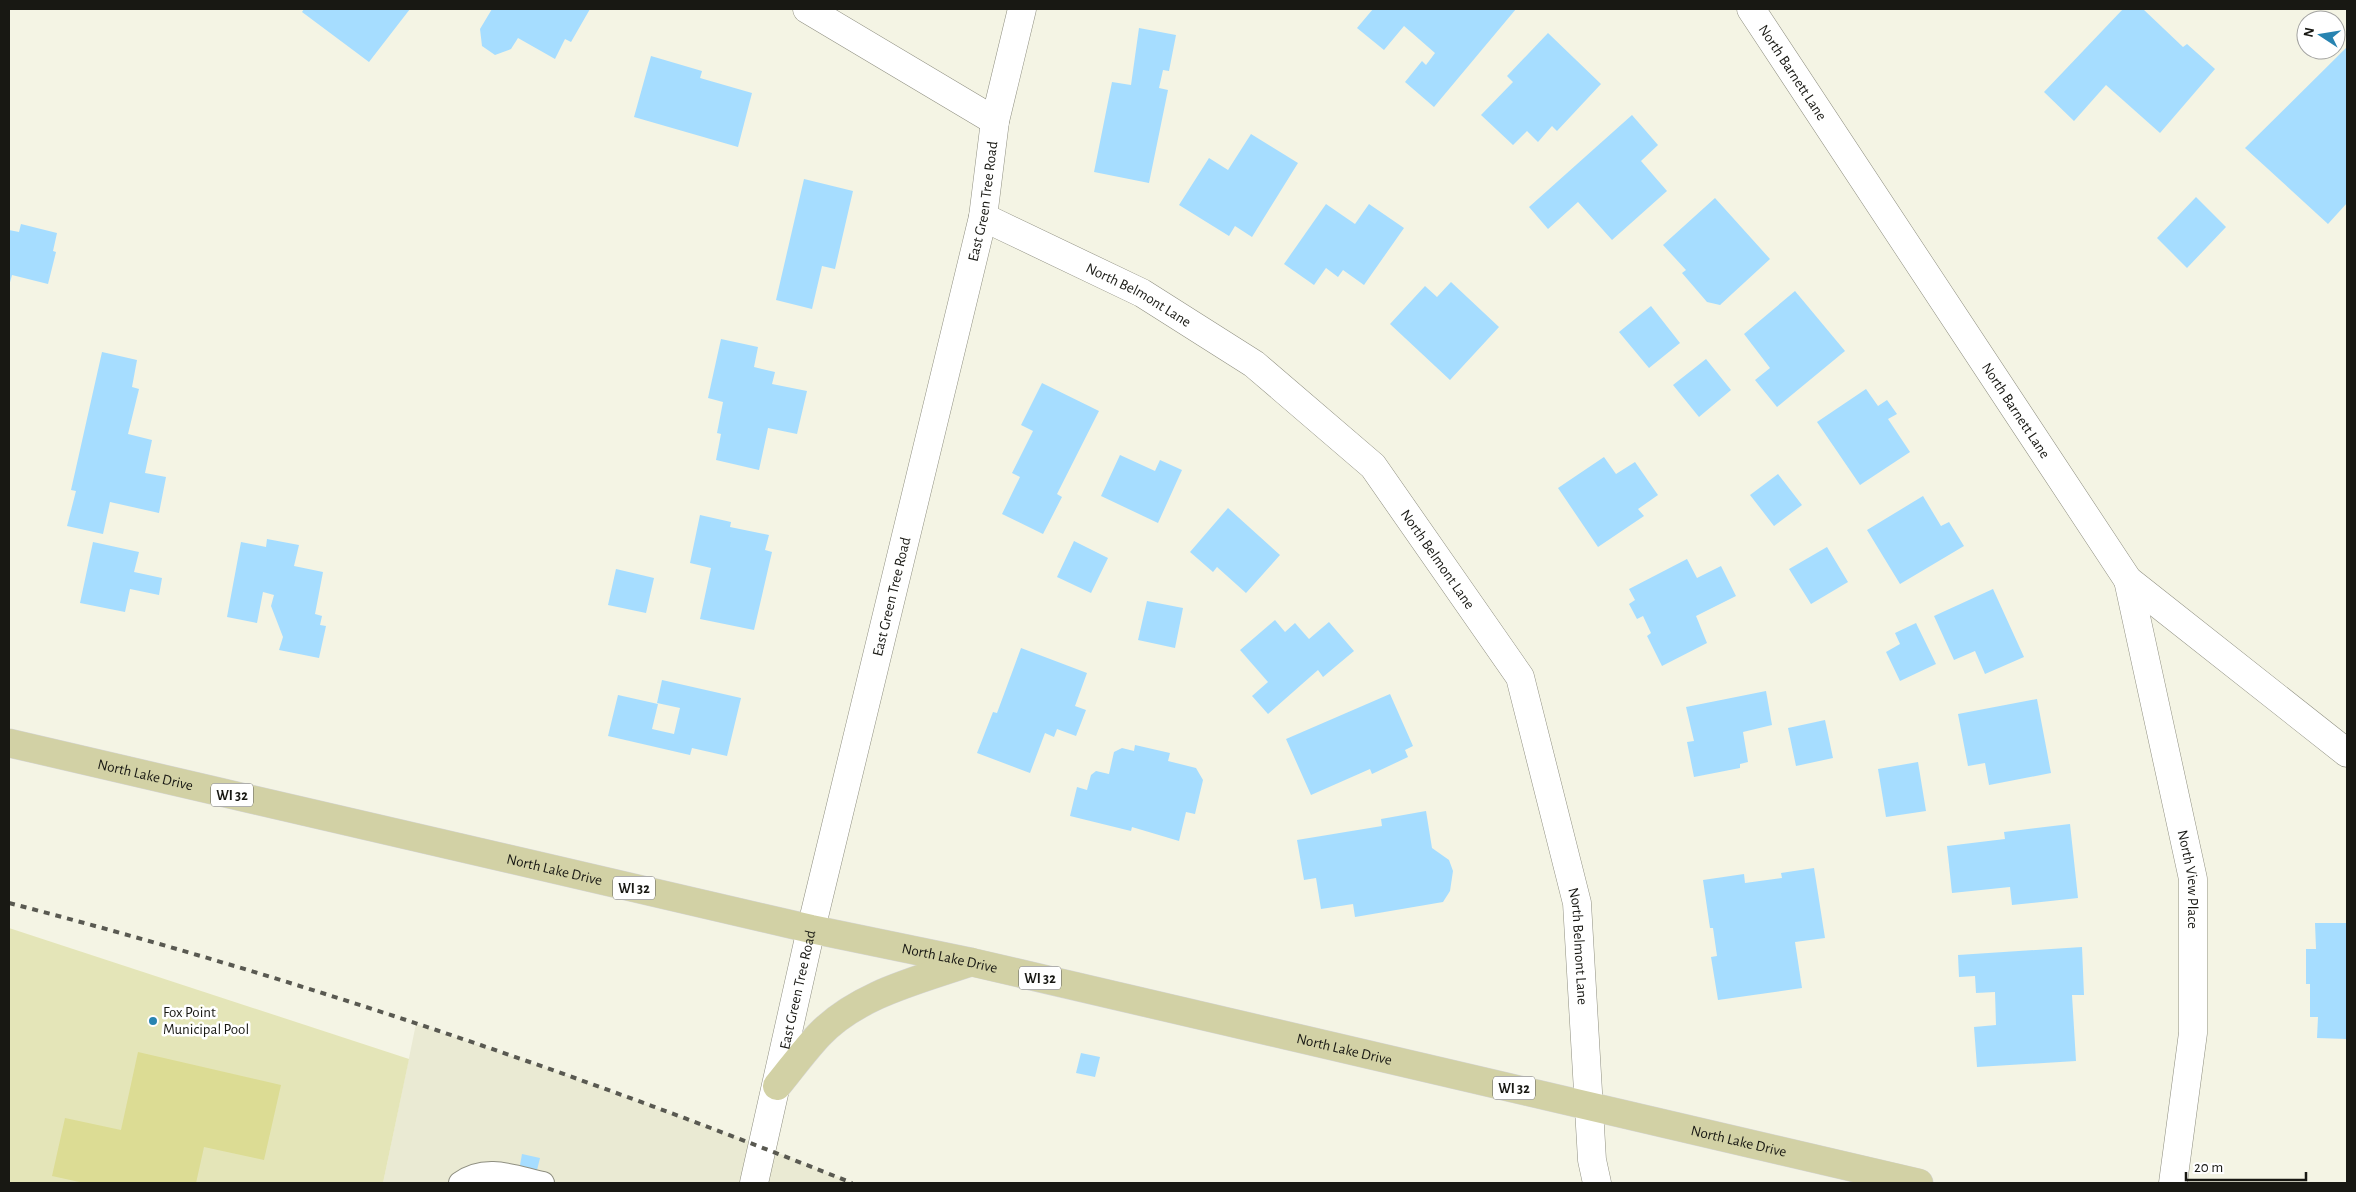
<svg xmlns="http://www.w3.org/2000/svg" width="2356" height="1192" viewBox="0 0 2356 1192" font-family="'Alegreya Sans',sans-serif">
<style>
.built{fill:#eaead3}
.green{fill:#e4e5b8}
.water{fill:#dcdc94}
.building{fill:#a6ddff}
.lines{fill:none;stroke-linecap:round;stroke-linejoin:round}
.lane-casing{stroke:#8f8f81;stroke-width:24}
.street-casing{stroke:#8f8f81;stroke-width:29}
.secondary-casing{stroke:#8f8f81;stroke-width:29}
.primary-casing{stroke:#d5d5d5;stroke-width:29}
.lane{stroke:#fff;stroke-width:22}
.street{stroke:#fff;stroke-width:28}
.secondary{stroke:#fff;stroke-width:28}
.primary{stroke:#d2d1a5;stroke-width:28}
.rail{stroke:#595951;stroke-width:4;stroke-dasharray:6 6;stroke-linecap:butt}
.poi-dot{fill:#2884b1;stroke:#fff;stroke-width:2}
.labels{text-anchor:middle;stroke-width:5;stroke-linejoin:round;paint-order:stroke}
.shield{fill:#fff;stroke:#5d5d5a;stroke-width:1}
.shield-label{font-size:14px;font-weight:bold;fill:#181813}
.street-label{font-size:15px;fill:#181813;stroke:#fff}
.poi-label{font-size:15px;fill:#181813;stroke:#fff;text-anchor:start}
</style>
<rect width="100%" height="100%" fill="#f4f4e4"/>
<path class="built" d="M416,1024L544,1067L763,1147L852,1183H383Z"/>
<path class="green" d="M9,928L409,1059L383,1183H9Z"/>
<path class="water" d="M138,1052L281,1085L264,1160L204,1147L196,1183H84L52,1176L65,1118L121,1130Z"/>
<path class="building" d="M304,9H410L369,62L302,12Z
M492,9H590L571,42L565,39L555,59L518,38L511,49L495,55L482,46L480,29Z
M1373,9H1516L1434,107L1405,82L1422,61L1426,65L1435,53L1404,26L1384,50L1357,28Z
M2123,9H2143L2183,47L2187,44L2215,69L2160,133L2106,85L2074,121L2044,92Z
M1139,28L1176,35L1169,71L1163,70L1159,88L1168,90L1149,183L1094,172L1112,82L1131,85Z
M1548,33L1601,84L1557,131L1552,126L1538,142L1527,131L1513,145L1481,115L1513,82L1507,76Z
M2347,47V203L2328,224L2245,148Z
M651,56L702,71L700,78L752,93L738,147L634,117Z
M1632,115L1658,145L1641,161L1667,191L1612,240L1578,202L1548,229L1529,207Z
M1251,134L1298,163L1252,237L1235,226L1229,236L1179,205L1209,158L1228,170Z
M804,179L853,191L835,269L822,266L812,309L776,300Z
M2196,197L2226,227L2187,268L2157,238Z
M1715,198L1770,259L1720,305L1707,302L1682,273L1686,270L1663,245Z
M1326,204L1355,224L1369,204L1404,228L1364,285L1343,270L1338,277L1326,268L1314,285L1284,264Z
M21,224L57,233L53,251L56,252L48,284L12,275L9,286V230L19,232Z
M1451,282L1499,327L1450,380L1390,324L1425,286L1437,297Z
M1795,291L1845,351L1777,407L1755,380L1770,368L1744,334Z
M1651,306L1680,343L1649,368L1619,332Z
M721,339L758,347L754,367L775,372L772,384L807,391L797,434L768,428L759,470L716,460L721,434L717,433L723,402L708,398Z
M102,352L137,360L132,387L139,389L128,434L152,440L145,473L166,477L159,513L110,502L103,534L67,526L76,491L71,490Z
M1706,359L1731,390L1699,417L1673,385Z
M1042,383L1099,411L1057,494L1062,497L1043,534L1002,514L1020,477L1012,473L1033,431L1021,425Z
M1866,389L1878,406L1887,400L1897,414L1888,419L1910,452L1860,485L1817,422Z
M1120,455L1155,471L1160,460L1182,470L1158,523L1101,496Z
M1604,457L1616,474L1635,462L1658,495L1638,509L1644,516L1598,547L1558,488Z
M1778,474L1802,505L1774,526L1750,495Z
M1923,496L1941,526L1949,522L1964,546L1900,584L1867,530Z
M1228,508L1280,555L1246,593L1217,567L1213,572L1190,552Z
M700,515L731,522L730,527L769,535L765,550L772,552L754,630L700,619L711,568L690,563Z
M267,539L299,545L294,566L323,572L315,614L322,616L320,625L326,626L319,658L279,650L283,637L271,606L274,595L263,592L257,623L227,617L241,542L266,547Z
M1074,541L1108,558L1091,593L1057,577Z
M93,542L139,552L134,572L162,578L159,595L130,589L125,612L80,603Z
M1827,547L1848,582L1811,604L1789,569Z
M1687,559L1697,578L1721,566L1736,596L1696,616L1707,643L1662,666L1647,636L1651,633L1643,616L1637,619L1629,604L1635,600L1629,589Z
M616,569L654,578L646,613L608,605Z
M1993,589L2024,657L1985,674L1975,651L1954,660L1934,616Z
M1147,601L1183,608L1175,648L1138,640Z
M1275,620L1285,632L1295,623L1309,639L1329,622L1354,651L1323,677L1318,670L1268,714L1252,696L1268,682L1240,650Z
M1916,623L1936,664L1900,681L1886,652L1900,644L1895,633Z
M1021,648L1087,673L1075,706L1086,710L1076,736L1057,729L1054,737L1045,733L1030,773L977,753L993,712L997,713Z
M662,680L741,698L727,756L692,748L690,755L608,736L618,695L658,704L652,729L674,734L680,708L657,703Z
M1766,691L1772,725L1743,732L1748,762L1740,764V768L1694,777L1687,742L1694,741L1686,707Z
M1390,694L1413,746L1405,750L1408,757L1372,774L1370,769L1311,795L1286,739Z
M2037,699L2051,773L1989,785L1985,763L1968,766L1958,714Z
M1825,720L1833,758L1796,766L1788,728Z
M1135,745L1170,753L1168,761L1196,768L1203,780L1195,814L1186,812L1179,841L1132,827L1131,831L1070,816L1077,787L1087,790L1091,775L1096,771L1109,774L1114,752L1122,748L1134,751Z
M1918,762L1926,811L1886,817L1878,769Z
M1426,811L1432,848L1449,860L1453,871L1450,891L1443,902L1355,917L1353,904L1321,909L1316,878L1304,880L1297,840L1382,826L1381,819Z
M2070,824L2078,898L2012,905L2010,887L1952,893L1947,846L2005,839L2004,832Z
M1814,868L1825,938L1795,942L1802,988L1718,1000L1711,957L1717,956L1713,928H1710L1703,880L1744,874L1745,883L1782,878L1781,873Z
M2315,923H2347V1039L2317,1038L2318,1017H2310V984H2306V949H2316Z
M2082,947L2084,995H2072L2076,1061L1977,1067L1974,1027L1996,1025L1995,992L1976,993L1975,976L1959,977L1958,955Z
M1081,1053L1100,1057L1095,1077L1076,1073Z
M522,1154L540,1158L536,1174L519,1171Z"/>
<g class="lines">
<defs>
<path id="lane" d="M460,1183C486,1164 515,1177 543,1183"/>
<g id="street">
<path d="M807,9L995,121"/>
<path id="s1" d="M1751,9L2128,580L2347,753"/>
<path id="s2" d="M983,217L1142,293L1254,364L1373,466L1520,677L1577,903L1592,1160L1597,1183"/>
<path id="s3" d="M2128,580L2193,879V1033L2173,1183"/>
<path id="s4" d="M811,929L983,217L995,121L1022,9"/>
</g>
<g id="secondary">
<path id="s5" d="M754,1183L811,929"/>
</g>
<g id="primary">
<path id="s6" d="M9,743L811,929L971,962L1919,1183"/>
<path d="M777,1086C791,1069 804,1051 819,1035C858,994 919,980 971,962"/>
</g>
</defs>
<use href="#lane" class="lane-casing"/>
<use href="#street" class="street-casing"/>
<use href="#secondary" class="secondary-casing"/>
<use href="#primary" class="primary-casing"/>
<use href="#lane" class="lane"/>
<use href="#street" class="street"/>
<use href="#secondary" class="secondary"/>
<use href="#primary" class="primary"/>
<path class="rail" d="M9,903C295,977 577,1073 852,1183"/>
</g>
<circle class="poi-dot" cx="153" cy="1021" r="5"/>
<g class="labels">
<g class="shield">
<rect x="211" y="783.5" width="42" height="23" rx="4"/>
<rect x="613" y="876.5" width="42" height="23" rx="4"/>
<rect x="1019" y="966.5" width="42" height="23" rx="4"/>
<rect x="1493" y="1076.5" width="42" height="23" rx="4"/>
</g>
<g class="shield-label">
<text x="232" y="800">WI 32</text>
<text x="634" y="893">WI 32</text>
<text x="1040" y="983">WI 32</text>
<text x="1514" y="1093">WI 32</text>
</g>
<g class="street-label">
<text dy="5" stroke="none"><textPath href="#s1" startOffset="76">North Barnett Lane</textPath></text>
<text dy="5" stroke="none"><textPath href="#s4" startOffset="748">East Green Tree Road</textPath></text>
<text dy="5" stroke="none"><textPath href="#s2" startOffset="174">North Belmont Lane</textPath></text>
<text dy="5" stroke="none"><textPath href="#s1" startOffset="481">North Barnett Lane</textPath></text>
<text dy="5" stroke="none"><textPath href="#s2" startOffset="579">North Belmont Lane</textPath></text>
<text dy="5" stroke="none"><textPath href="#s4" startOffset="342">East Green Tree Road</textPath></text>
<text dy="5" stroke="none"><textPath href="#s6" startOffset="140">North Lake Drive</textPath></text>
<text dy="5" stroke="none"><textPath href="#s6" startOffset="560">North Lake Drive</textPath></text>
<text dy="5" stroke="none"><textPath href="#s3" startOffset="306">North View Place</textPath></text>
<text dy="5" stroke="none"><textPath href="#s2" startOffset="999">North Belmont Lane</textPath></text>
<text dy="5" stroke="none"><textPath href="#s6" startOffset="965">North Lake Drive</textPath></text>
<text dy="5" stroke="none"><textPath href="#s5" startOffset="198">East Green Tree Road</textPath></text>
<text dy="5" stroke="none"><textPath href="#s6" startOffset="1370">North Lake Drive</textPath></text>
<text dy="5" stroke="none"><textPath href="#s6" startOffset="1775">North Lake Drive</textPath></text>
</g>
<g class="poi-label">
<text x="163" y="1017">Fox Point<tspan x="163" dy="17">Municipal Pool</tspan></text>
</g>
</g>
<rect width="2356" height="1192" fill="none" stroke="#181813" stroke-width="20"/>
<g transform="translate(2321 35) rotate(282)"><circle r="24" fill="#ffffff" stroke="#a3a3a1"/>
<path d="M0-4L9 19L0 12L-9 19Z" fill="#2884b1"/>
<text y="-8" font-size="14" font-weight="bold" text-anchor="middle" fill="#181813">N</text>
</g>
<path d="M2186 1172v8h120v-8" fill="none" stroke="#181813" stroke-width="2.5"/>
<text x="2194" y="1172" font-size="15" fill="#181813" stroke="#ffffff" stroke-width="4" paint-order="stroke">20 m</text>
</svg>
